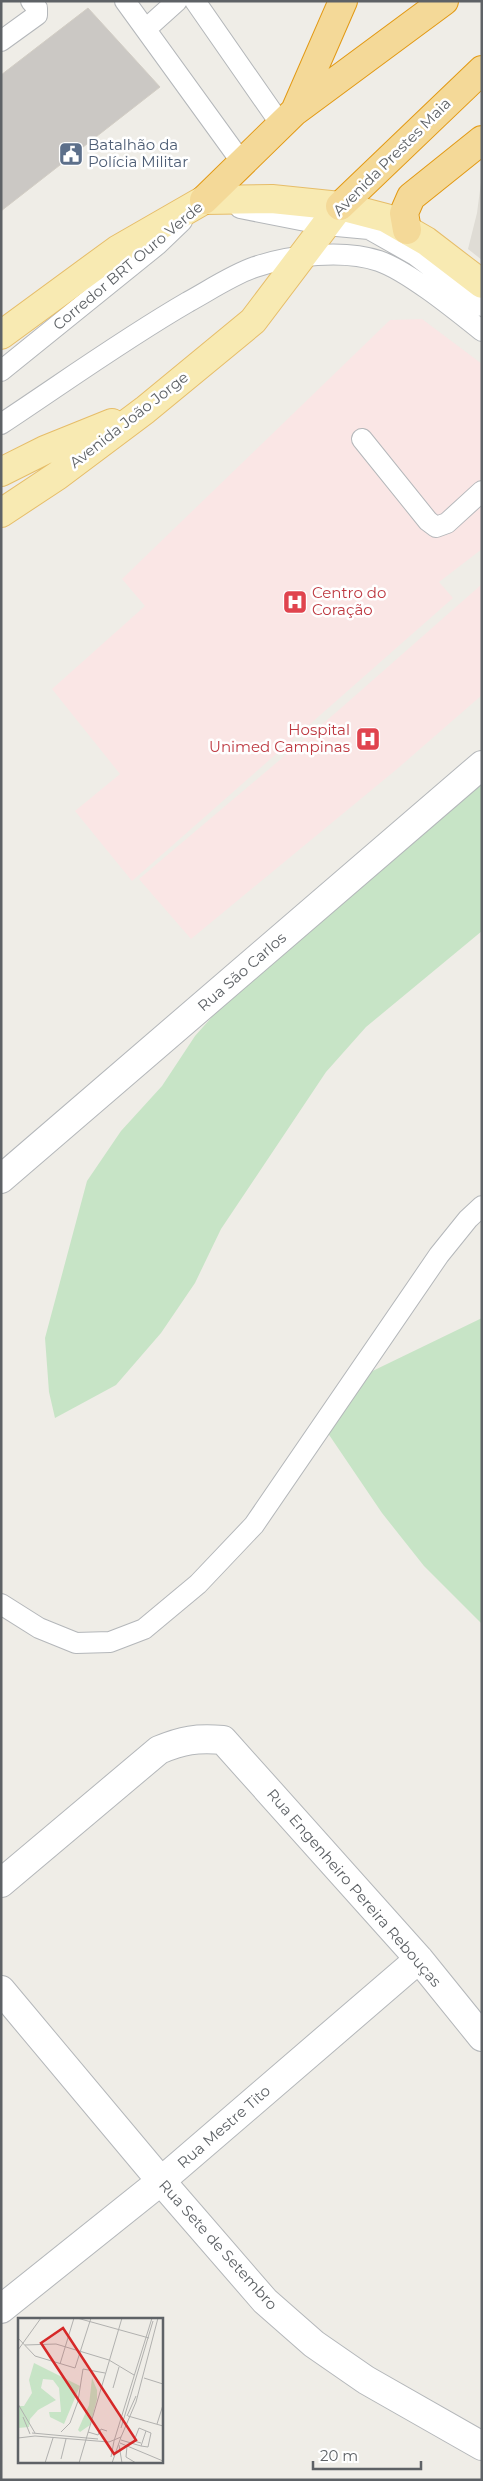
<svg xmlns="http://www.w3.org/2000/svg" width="483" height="2481" viewBox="0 0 483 2481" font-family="Montserrat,sans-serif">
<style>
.education{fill:#dfdcd5}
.medical{fill:#fae6e5}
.green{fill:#c7e4c6}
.building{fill:#cbc8c4;stroke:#d3cec5}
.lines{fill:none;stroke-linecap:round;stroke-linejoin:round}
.lane-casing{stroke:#b4b7ba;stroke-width:22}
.street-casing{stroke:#b4b7ba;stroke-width:30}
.primary-casing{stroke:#e6bd69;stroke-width:30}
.highway-casing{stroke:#e29914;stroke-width:30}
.lane{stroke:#fff;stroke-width:20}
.street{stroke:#fff;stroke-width:28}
.primary{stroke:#f8eab2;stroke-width:28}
.highway{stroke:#f4d998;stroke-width:28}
.labels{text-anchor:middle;stroke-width:5;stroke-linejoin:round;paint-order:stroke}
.service-label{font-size:15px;fill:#4e5e75;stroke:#fff;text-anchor:start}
.street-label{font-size:15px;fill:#5e6266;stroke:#fff}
.health-label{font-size:15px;fill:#be3a42;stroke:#fff;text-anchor:start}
.inset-road{fill:none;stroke:#b1b1af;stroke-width:1}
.view{fill:#d62828;fill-opacity:0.15;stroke:#d62828;stroke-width:2.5}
.inset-edge{fill:none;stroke:#5e6266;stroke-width:2.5}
</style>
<rect width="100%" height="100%" fill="#efede7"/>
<path class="education" d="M482,175V260L468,249L477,213Z"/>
<path class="medical" d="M422,319L482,364V549L439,582L453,598L132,881L75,811L120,774L52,689L145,606L122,579L390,320Z
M482,584V695L397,769L191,939L139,879L340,709Z"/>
<path class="green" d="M482,780V931L366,1027L326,1072L221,1229L195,1283L161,1333L116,1385L55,1418L49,1392L45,1338L87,1181L121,1131L162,1086L195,1036L281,939Z
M482,1318V1624L424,1566L382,1513L317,1417L356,1379Z"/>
<path class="building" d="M88,8L160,87L1,211V75Z"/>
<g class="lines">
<defs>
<path id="lane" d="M125,1L243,164
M195,1L282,126
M147,28L177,1
M1,41L37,15V8L31,1
M240,208L326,225L369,229L415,255L482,306
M1,371L157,245L182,221
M1,424C63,383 124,339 188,302C210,290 232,275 255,267C290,255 344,249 379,261C408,271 457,311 482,331
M362,439L428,521L436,527L447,523L482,491
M1,1604L39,1628L76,1643L110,1642L144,1629L198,1584L254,1525L439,1255L468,1219L482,1206"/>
<path id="street" d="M1,1179L482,765
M1,1883L159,1750C183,1740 196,1738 223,1740L419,1959L482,2037
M1,1990L161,2181L265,2301L314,2344L366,2380L482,2446
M1,2309L161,2181L419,1959"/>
<path id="primary" d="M1,335L117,250L204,200L272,199L340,206L386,218L426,241L482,284
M1,472L45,450L112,423
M1,513L57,476L145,410L253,321L340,206"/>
<path id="highway" d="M295,111L343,1
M204,200L294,112L444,1
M340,206L482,70
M407,230L404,213L411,197L482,140"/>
</defs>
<use href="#lane" class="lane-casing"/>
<use href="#street" class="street-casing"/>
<use href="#primary" class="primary-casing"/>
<use href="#highway" class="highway-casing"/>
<use href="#lane" class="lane"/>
<use href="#street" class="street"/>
<use href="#primary" class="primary"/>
<use href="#highway" class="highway"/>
</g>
<defs>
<symbol id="civic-square" viewBox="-11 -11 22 22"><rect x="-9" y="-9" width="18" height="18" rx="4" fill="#5c6f8a" stroke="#fff"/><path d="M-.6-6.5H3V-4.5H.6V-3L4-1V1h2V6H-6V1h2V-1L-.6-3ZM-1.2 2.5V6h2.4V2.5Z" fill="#fff"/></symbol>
<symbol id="hospital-square" viewBox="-11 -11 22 22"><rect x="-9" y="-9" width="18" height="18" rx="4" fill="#e0444e" stroke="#fff"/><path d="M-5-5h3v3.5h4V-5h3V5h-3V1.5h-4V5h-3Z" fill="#fff"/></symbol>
</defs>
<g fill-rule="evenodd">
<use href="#civic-square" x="57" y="140" width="28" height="28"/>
<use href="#hospital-square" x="281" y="588" width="28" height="28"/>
<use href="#hospital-square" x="354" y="725" width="28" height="28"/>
</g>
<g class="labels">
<g class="service-label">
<text x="88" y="150">Batalhão da<tspan x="88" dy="17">Polícia Militar</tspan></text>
</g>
<g class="street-label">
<text transform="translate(392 157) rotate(-45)" y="5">Avenida Prestes Maia</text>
<text transform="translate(128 266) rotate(-40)" y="5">Corredor BRT Ouro Verde</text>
<text transform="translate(129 420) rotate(-38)" y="5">Avenida João Jorge</text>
<text transform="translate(242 972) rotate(-41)" y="5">Rua São Carlos</text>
<text transform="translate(354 1888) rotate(49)" y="5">Rua Engenheiro Pereira Rebouças</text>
<text transform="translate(224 2127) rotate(-41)" y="5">Rua Mestre Tito</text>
<text transform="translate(218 2245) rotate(48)" y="5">Rua Sete de Setembro</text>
</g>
<g class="health-label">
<text x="312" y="598">Centro do<tspan x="312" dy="17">Coração</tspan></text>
<text x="350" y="735" text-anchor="end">Hospital<tspan x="350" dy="17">Unimed Campinas</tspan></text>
</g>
</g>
<g transform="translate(18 2318)">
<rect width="145" height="145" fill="#efede7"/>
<path d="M16,45L62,68L46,106L32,99L31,94H43L41,70L35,62L25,61L23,70L38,82L20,92L12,101L11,109L0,110V88H6L14,75L11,62ZM74,60L79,72V81L72,107L62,114L60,112L71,87Z" fill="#c7e4c6"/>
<path class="inset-road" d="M59,0L131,20M0,20L17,38L57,50L73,0M7,27L38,26L91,42L116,57M0,32L23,0M42,46L56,0M126,60L145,66M95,70L101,49M0,86L17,115M109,98L118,78M110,98L145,108M5,99L12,116M139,106L145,87M103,110L135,3M43,114L52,105L60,83L65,51L87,55M70,114L80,117L83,111L89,113M14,115L80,121M0,120L17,118L91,124L103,119L118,84L140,0M103,122L123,128L128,113M96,123L134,0M102,125L145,143M101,127L104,145M109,128L108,139L118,145M123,128L130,129L133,115L121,110L116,123L123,125M93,139L96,123M43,141L48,121M27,145L35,120M61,145L104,0M94,145L103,119"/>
<path class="view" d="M45,10L118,122L96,136L23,25Z"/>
<rect width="145" height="145" class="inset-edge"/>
</g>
<rect width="483" height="2481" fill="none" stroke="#5e6266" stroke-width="5"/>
<path d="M313 2461v8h108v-8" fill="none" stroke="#5e6266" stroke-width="2.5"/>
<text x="320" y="2461" font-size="15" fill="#5e6266" stroke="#ffffff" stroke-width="4" paint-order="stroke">20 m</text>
</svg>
